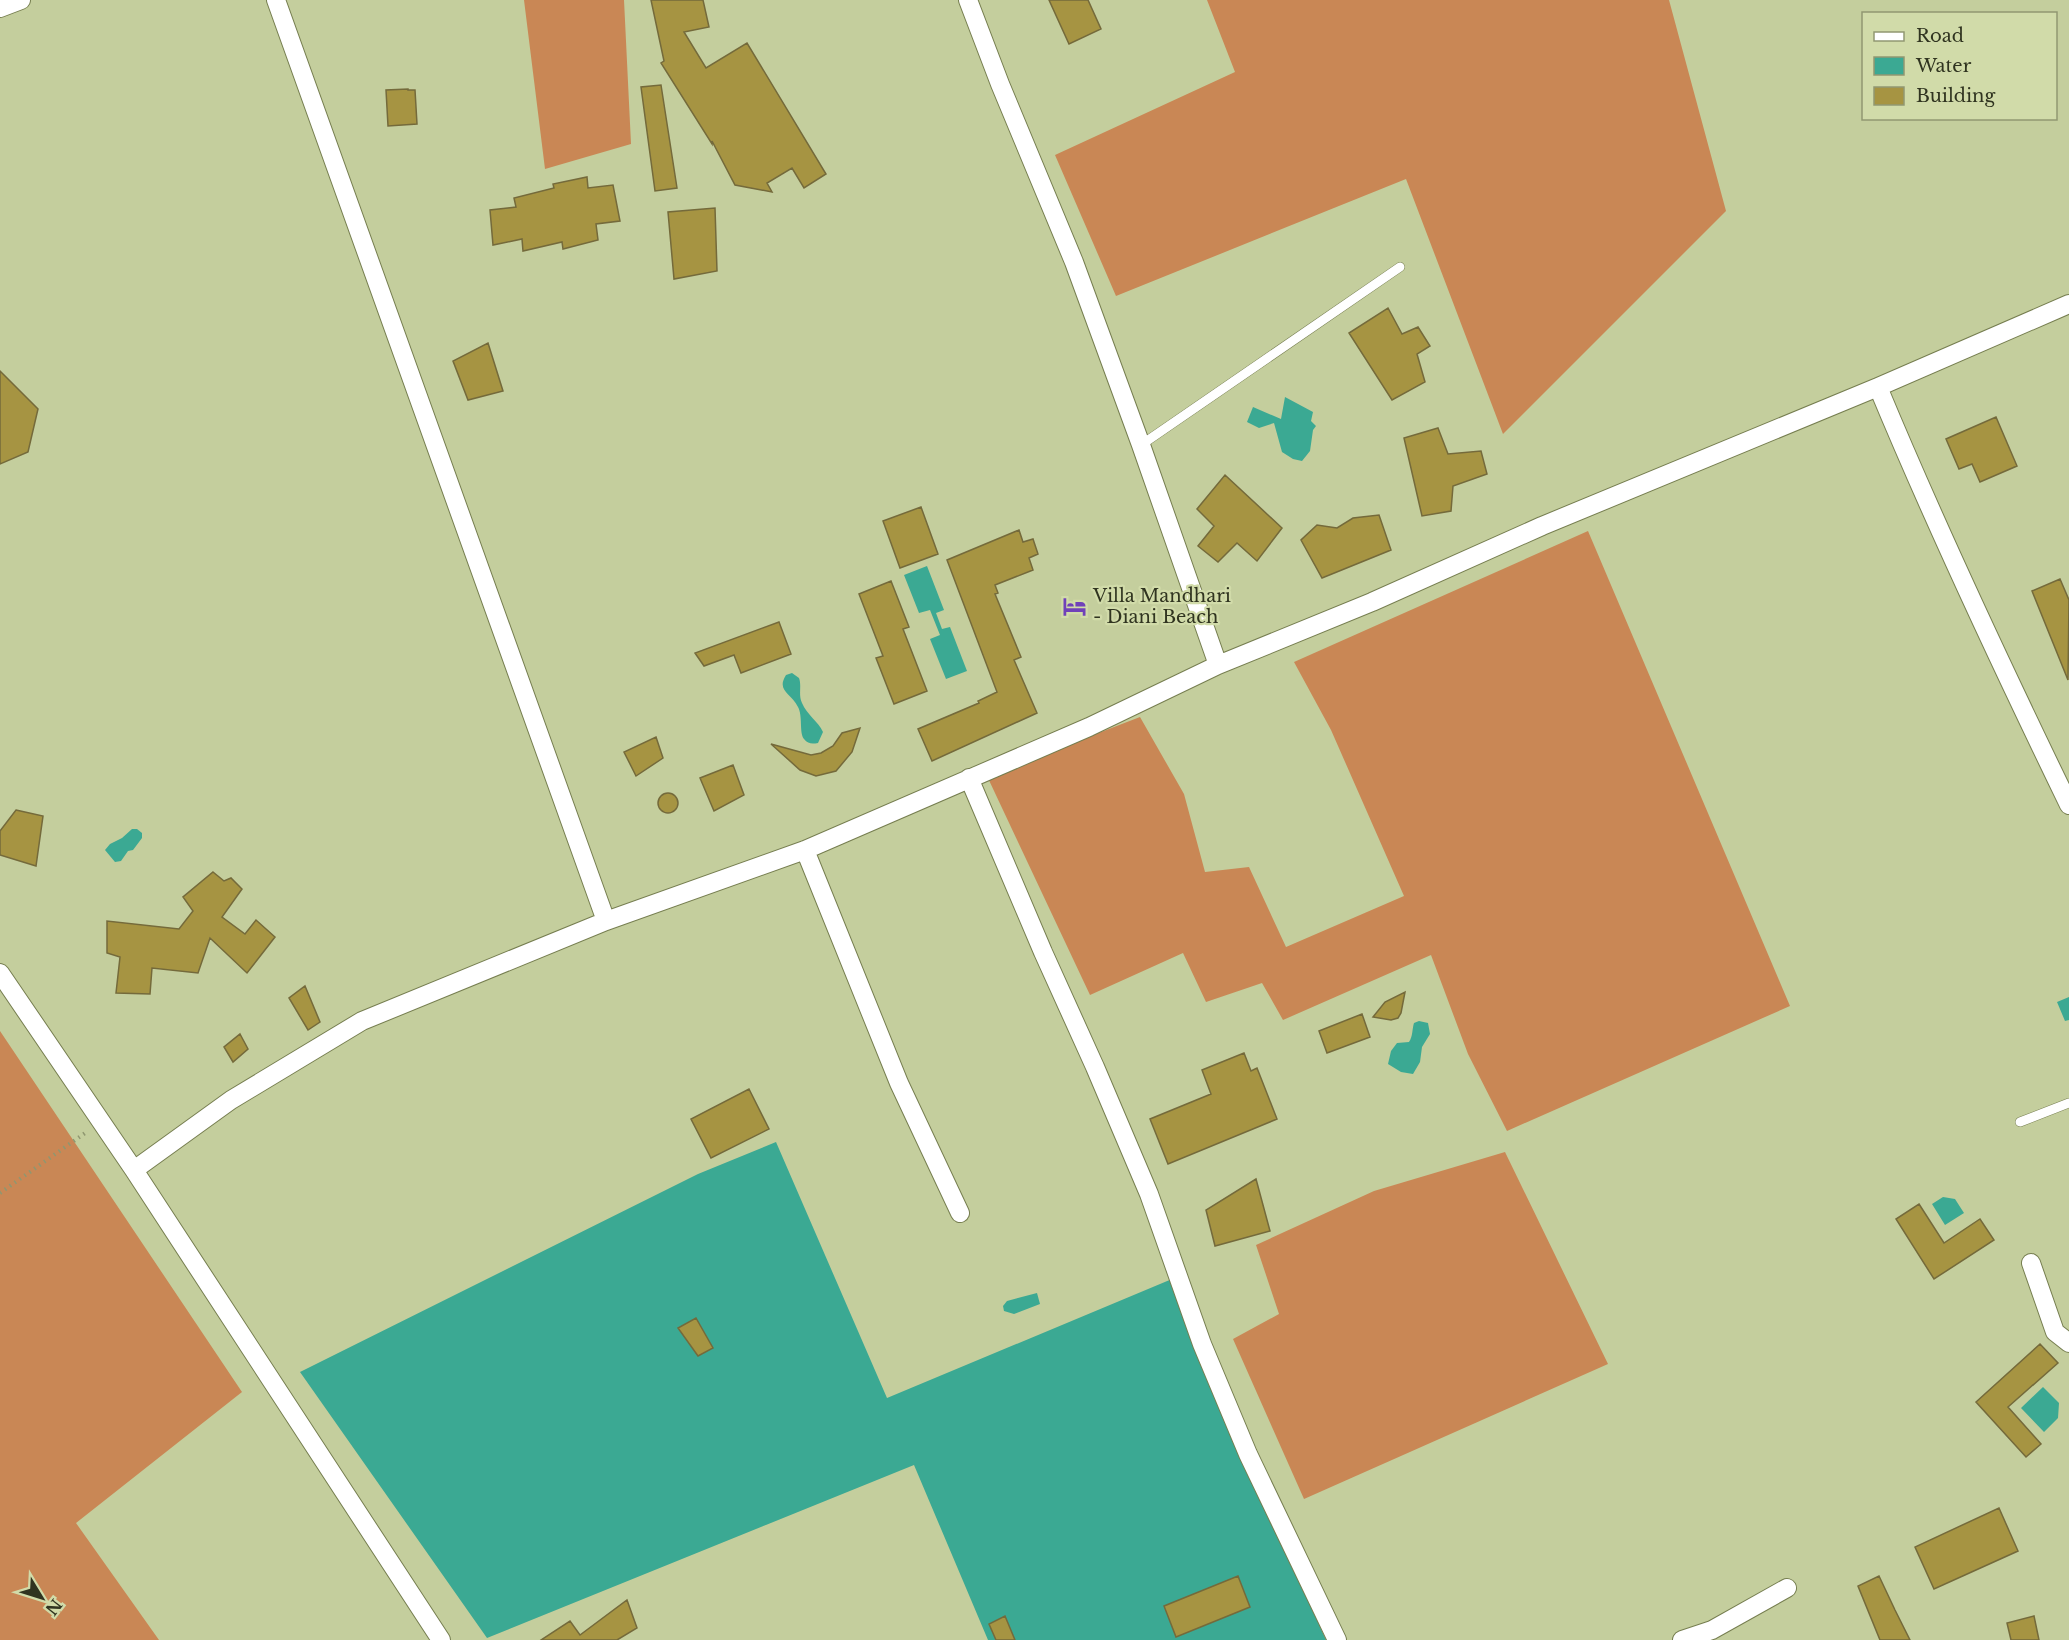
<svg xmlns="http://www.w3.org/2000/svg" width="2069" height="1640" viewBox="0 0 2069 1640" font-family="'Libre Baskerville',serif">
<style>
.forest{fill:#c98755}
.water{fill:#3ba993}
.building{fill:#a69442;stroke:#746a3b;stroke-width:1.5}
.lines{fill:none;stroke-linecap:round;stroke-linejoin:round}
.service-casing{stroke:#767e50;stroke-width:10}
.minor-casing{stroke:#767e50;stroke-width:20}
.path{stroke:#8f9770;stroke-width:4;stroke-dasharray:1.5 4.5;stroke-linecap:butt}
.service{stroke:#fff;stroke-width:9}
.minor{stroke:#fff;stroke-width:18}
.labels{text-anchor:middle;stroke-width:4.5;stroke-linejoin:round;paint-order:stroke}
.poi-label{font-size:18px;fill:#303420;stroke:#d1dba9;text-anchor:start}
</style>
<rect width="100%" height="100%" fill="#c4ce9d"/>
<path class="forest" d="M524,0H624L631,144L545,169Z
M1207,0H1669L1726,211L1503,434L1406,179L1116,296L1055,155L1235,72Z
M1588,531L1790,1006L1507,1131L1468,1054L1431,955L1283,1020L1262,983L1206,1002L1183,953L1090,995L987,776L1140,717L1184,794L1205,872L1249,867L1286,947L1404,896L1331,730L1294,662Z
M0,1031L242,1392L76,1523L159,1640H0Z
M1505,1152L1608,1364L1304,1499L1233,1339L1279,1314L1256,1245L1374,1191Z"/>
<path class="water" d="M1285,397L1313,412L1311,421L1316,426L1313,430L1310,451L1302,461L1293,459L1282,452L1274,423L1259,428L1247,422L1253,407L1281,419Z
M927,566L944,610L936,613L942,629L950,627L967,671L946,679L930,639L940,635L930,610L919,613L904,575Z
M792,673L799,678C802,686 798,695 802,703C807,715 818,721 823,732L818,743C812,744 808,744 804,739C799,733 803,716 798,707C791,693 776,691 786,675Z
M132,829H137L142,833V838L133,850L128,851L121,861L115,862L105,850L110,844L122,838Z
M2069,997V1020L2065,1021L2057,1002Z
M1419,1021L1428,1023L1430,1034L1422,1047L1420,1062L1413,1074L1401,1072L1388,1064L1391,1051L1397,1043L1409,1042C1413,1036 1412,1029 1414,1023Z
M776,1142L887,1398L1172,1279L1240,1449L1326,1640H988L914,1465L487,1638L300,1372L698,1174Z
M1943,1197L1955,1199L1964,1213L1945,1225L1932,1204Z
M1037,1293L1040,1304L1014,1314L1004,1311L1003,1306L1007,1301Z
M2043,1387L2059,1403L2058,1418L2044,1432L2021,1408Z"/>
<path class="building" d="M651,0H703L709,27L684,32L706,68L747,43L826,174L804,188L792,168L767,183L772,192L735,185L712,141V144L661,63L664,61Z
M1049,0H1088L1101,29L1069,44Z
M661,85L677,188L655,191L641,87Z
M408,89V90H415L417,124L388,126L386,90Z
M587,177L588,188L613,185L620,221L596,224L598,240L563,249L562,242L523,251L522,239L493,245L490,210L516,207L514,198L554,188L553,184Z
M715,208L717,271L674,279L668,212Z
M1388,308L1402,334L1418,327L1430,346L1417,354L1425,382L1392,400L1349,333Z
M488,343L503,391L468,400L453,361Z
M0,371L38,409L28,452L0,464Z
M1996,417L2017,466L1980,482L1972,464L1959,469L1946,439Z
M1438,428L1448,454L1481,451L1487,474L1453,486L1451,511L1422,516L1404,438Z
M1225,475L1282,528L1257,561L1237,543L1218,562L1198,546L1214,526L1197,509Z
M921,507L938,554L900,568L883,521Z
M1379,515L1391,550L1322,578L1301,540L1317,525L1337,528L1353,518Z
M1019,530L1023,542L1033,539L1038,554L1029,558L1033,570L995,585L998,593L995,594L1021,657L1014,660L1037,713L932,761L918,729L979,703L978,701L997,692L947,560Z
M2060,579L2069,600L2068,680L2032,591Z
M891,581L909,627L903,629L927,691L894,704L876,658L883,656L859,594Z
M779,622L791,654L741,673L734,655L704,666L695,653Z
M860,728L852,752L836,771L816,776L800,770L771,744L811,755L821,753L833,746L842,733Z
M656,737L663,758L636,776L624,752Z
M733,765L744,795L714,811L700,778Z
M658 803a10 10 0 1 1 20 0a10 10 0 1 1-20 0Z
M16,810L43,816L36,866L0,855V831Z
M213,872L224,881L231,878L242,889L222,917L245,934L256,920L275,937L247,973L210,938L198,973L152,968L150,994L116,993L120,957L107,953V921L179,929L193,911L183,897Z
M305,986L320,1022L308,1030L289,998Z
M1405,992L1401,1013L1398,1018L1391,1020L1373,1017L1385,1002Z
M1362,1014L1370,1037L1327,1053L1319,1031Z
M240,1034L248,1049L233,1062L224,1047Z
M1244,1053L1251,1071L1257,1068L1277,1119L1168,1164L1150,1119L1211,1094L1202,1070Z
M749,1089L769,1129L711,1158L691,1119Z
M1256,1179L1270,1231L1215,1246L1206,1210Z
M1919,1204L1944,1243L1980,1219L1994,1240L1934,1279L1896,1219Z
M696,1318L713,1348L698,1356L678,1328Z
M2040,1344L2058,1363L2008,1407L2041,1444L2026,1457L1976,1402Z
M1999,1508L2018,1551L1934,1589L1915,1547Z
M1238,1576L1250,1607L1176,1637L1164,1606Z
M1879,1576L1895,1610L1910,1640H1880L1858,1586Z
M627,1600L637,1628L617,1640H541L570,1621L580,1635Z
M1005,1616L1015,1640H996L989,1624Z
M2034,1616L2039,1640H2011L2007,1623Z"/>
<g class="lines">
<defs>
<path id="service" d="M1141,445L1400,267
M2020,1122L2069,1103"/>
<path id="minor" d="M276,0L606,921
M968,0L1000,84L1074,262L1141,445L1218,665
M0,8L21,0
M1878,387C1937,529 2002,667 2069,805
M969,778L1043,952L1095,1067L1149,1194L1202,1344L1248,1454L1337,1640
M805,850L899,1083L960,1213
M0,973L134,1170L441,1640
M134,1170L231,1100L362,1021L606,921L805,850L1089,727L1218,665L1372,602L1542,526L1878,387L2069,304
M2031,1263L2055,1332L2069,1343
M1682,1640L1712,1630L1787,1588"/>
</defs>
<use href="#service" class="service-casing"/>
<use href="#minor" class="minor-casing"/>
<path class="path" d="M0,1193L88,1131"/>
<use href="#service" class="service"/>
<use href="#minor" class="minor"/>
</g>
<defs>
<symbol id="hotel-bare" viewBox="-9 -9 18 18"><path d="M-6-4.5h1.5V1H6V5H4.5V3h-9V5H-6ZM-4 0a1.8 1.8 0 1 1 3.6 0ZM.5 0V-2.5h3Q6-2.5 6 0Z" fill="#7041b9" stroke="#d1dba9" stroke-width="2.5" paint-order="stroke"/></symbol>
</defs>
<g fill-rule="evenodd">
<use href="#hotel-bare" x="1058" y="590" width="33" height="33"/>
</g>
<g class="labels">
<g class="poi-label">
<text x="1093" y="602">Villa Mandhari<tspan x="1093" dy="21">- Diani Beach</tspan></text>
</g>
</g>
<rect x="1862" y="12" width="195" height="108" fill="#d1dba9" stroke="#919872" stroke-width="1.5"/>
<rect x="1874" y="32" width="30" height="9" fill="#ffffff" stroke="#919872" stroke-width="1.5"/>
<text x="1916" y="42" font-size="18" fill="#303420">Road</text>
<rect x="1874" y="57" width="30" height="18" fill="#3ba993" stroke="#919872" stroke-width="1.5"/>
<text x="1916" y="72" font-size="18" fill="#303420">Water</text>
<rect x="1874" y="87" width="30" height="18" fill="#a69442" stroke="#919872" stroke-width="1.5"/>
<text x="1916" y="102" font-size="18" fill="#303420">Building</text>
<g transform="translate(42 1598) rotate(128)" stroke="#d1dba9" stroke-width="4.5" paint-order="stroke">
<path d="M0-4.5L10 22L0 15L-10 22Z" fill="#303420"/>
<text y="-9" font-size="16" font-weight="bold" text-anchor="middle" fill="#303420">N</text>
</g>
</svg>
